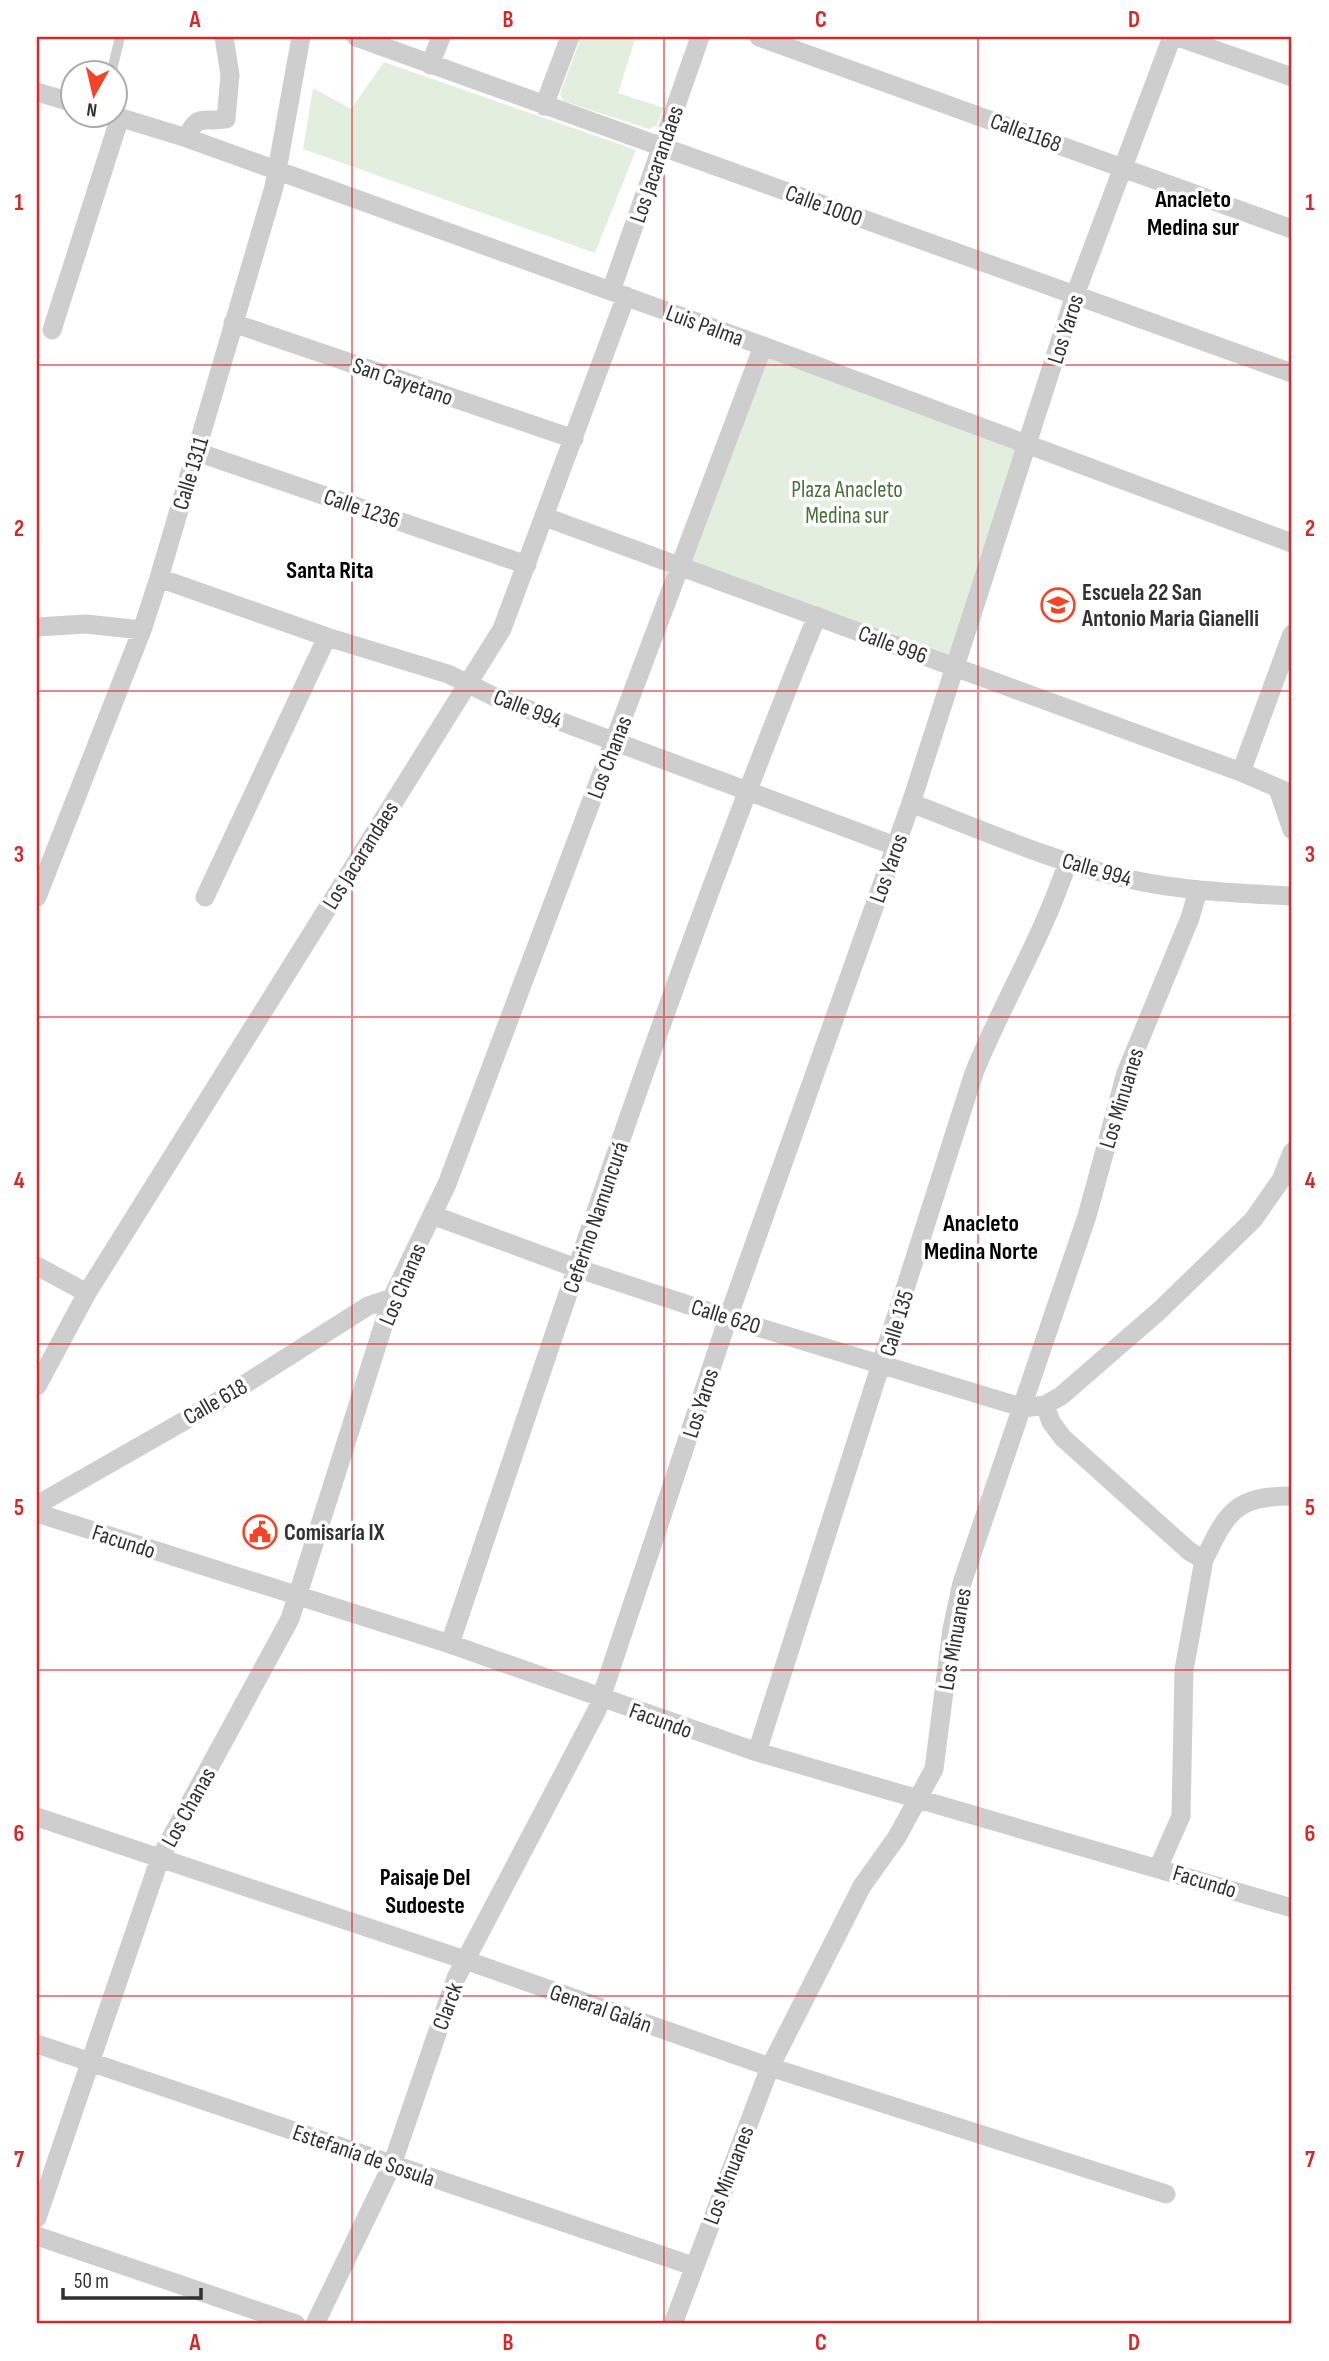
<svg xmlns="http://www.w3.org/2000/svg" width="1329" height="2361" viewBox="0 0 1329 2361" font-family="'Sofia Sans Condensed',sans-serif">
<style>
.green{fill:#e3efde}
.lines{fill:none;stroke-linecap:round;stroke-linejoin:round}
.lane{stroke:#cecece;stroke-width:10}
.street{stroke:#cecece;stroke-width:19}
.grid{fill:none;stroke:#d62828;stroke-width:2;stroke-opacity:0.55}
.labels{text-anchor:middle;stroke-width:7;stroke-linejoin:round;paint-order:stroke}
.street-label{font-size:23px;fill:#313131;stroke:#fff}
.park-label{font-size:23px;fill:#48713a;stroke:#fff}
.poi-label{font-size:23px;font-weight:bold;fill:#313131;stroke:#fff;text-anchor:start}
.neighbourhood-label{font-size:24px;font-weight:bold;fill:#000;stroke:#fff}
.neatline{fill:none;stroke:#d62828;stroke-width:2.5}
.grid-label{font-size:23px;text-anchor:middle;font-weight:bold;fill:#d62828}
</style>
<rect width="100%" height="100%" fill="#fff"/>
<path class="green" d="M581,37H636L618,93L664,108L657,125L649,129L563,101L560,94Z
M384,62L636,150L595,253L303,149L313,88L351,109Z
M763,346L1027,445L956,667L680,565Z"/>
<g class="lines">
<path class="lane" d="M111,74L120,37"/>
<path class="street" d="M356,37L1292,373
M759,37L1292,229
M1178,37L1292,77
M430,65L441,37
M37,92L74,103
M544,106L570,37
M115,116L187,138L763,346L1292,543
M187,138C197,112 204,123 226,119L230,75L224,37
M611,291L700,37
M233,323L574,439
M52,330L120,117
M197,452L527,565
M545,517L1241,772L1292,794
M159,578L327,637L448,674L495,697L895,846
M37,627L86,624L142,630
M1241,772L1292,634
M1278,789L1292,830
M911,803C982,830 1054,862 1128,879C1182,891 1237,893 1292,896
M37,897L142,630L159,578L274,187L301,37
M205,897L327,637
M432,1215L576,1268L728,1318L1024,1408L1045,1405L1061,1396L1159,1311L1253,1220L1281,1180L1292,1152
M37,1266L87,1293
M37,1386L87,1293L502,629L626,296
M1045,1405L1051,1422L1063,1438L1189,1551L1204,1560L1184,1670L1181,1816L1159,1866
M37,1505L212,1405L368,1306L392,1298
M37,1513L450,1644L757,1752L1292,1908
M1204,1560C1227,1512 1235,1496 1292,1496
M450,1644C566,1299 679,953 817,616
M757,1752L974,1073C1003,1001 1044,935 1068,861
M37,1817L465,1960L770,2067L1166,2194
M37,2044L693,2266
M37,2218L160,1858L290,1619L392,1298L447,1184L763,346
M37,2236L296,2324
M315,2324L392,2165L456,1978L597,1710L728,1318L911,803L1075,295L1172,37
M673,2324L770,2067L862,1886L897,1837L934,1769L952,1629L962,1583L1087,1216L1126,1073L1190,918L1198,890"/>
</g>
<path class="grid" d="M352,37V2324M664,37V2324M978,37V2324M37,365H1292M37,691H1292M37,1017H1292M37,1344H1292M37,1670H1292M37,1996H1292"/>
<defs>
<symbol id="school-ring" viewBox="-11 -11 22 22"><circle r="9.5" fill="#fff" stroke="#f44427" stroke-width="1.5"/><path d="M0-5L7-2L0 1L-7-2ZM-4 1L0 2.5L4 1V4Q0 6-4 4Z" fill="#f44427"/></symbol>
<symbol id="civic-ring" viewBox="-11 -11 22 22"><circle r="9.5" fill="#fff" stroke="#f44427" stroke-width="1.5"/><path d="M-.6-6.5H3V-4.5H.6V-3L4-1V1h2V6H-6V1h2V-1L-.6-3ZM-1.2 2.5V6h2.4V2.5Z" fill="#f44427"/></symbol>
</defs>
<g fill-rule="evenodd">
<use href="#school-ring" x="1039" y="586" width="38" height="38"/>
<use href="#civic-ring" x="241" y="1513" width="38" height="38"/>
</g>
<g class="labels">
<g class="street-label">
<text transform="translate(1026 132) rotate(20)" y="8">Calle1168</text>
<text transform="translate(656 164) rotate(-71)" y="8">Los Jacarandaes</text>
<text transform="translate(824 205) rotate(20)" y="8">Calle 1000</text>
<text transform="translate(705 325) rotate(20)" y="8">Luis Palma</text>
<text transform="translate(1065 329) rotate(-72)" y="8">Los Yaros</text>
<text transform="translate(403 381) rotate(19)" y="8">San Cayetano</text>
<text transform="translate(190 473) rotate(-73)" y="8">Calle 1311</text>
<text transform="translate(362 508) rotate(19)" y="8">Calle 1236</text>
<text transform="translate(893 644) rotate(20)" y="8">Calle 996</text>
<text transform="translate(528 708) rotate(21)" y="8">Calle 994</text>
<text transform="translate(609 757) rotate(-69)" y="8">Los Chanas</text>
<text transform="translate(360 855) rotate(-58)" y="8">Los Jacarandaes</text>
<text transform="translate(888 868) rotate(-70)" y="8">Los Yaros</text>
<text transform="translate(1097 869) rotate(16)" y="8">Calle 994</text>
<text transform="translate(1121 1098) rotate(-73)" y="8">Los Minuanes</text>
<text transform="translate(595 1217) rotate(-71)" y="8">Ceferino Namuncurá</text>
<text transform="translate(402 1284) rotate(-67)" y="8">Los Chanas</text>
<text transform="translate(726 1316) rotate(17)" y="8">Calle 620</text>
<text transform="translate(896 1323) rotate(-73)" y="8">Calle 135</text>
<text transform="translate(215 1401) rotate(-30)" y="8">Calle 618</text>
<text transform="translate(700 1403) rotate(-72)" y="8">Los Yaros</text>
<text transform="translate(124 1541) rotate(18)" y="8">Facundo</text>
<text transform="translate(954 1639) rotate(-80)" y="8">Los Minuanes</text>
<text transform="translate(661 1720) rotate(20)" y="8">Facundo</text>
<text transform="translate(188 1807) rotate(-61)" y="8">Los Chanas</text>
<text transform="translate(1205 1881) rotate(17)" y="8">Facundo</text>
<text transform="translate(447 2006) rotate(-70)" y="8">Clarck</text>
<text transform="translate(601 2008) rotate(19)" y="8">General Galán</text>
<text transform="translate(364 2155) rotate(19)" y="8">Estefanía de Sosula</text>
<text transform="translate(728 2175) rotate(-69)" y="8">Los Minuanes</text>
</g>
<g class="park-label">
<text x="847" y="497">Plaza Anacleto<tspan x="847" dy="26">Medina sur</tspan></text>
</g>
<g class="poi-label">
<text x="1082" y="600">Escuela 22 San<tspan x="1082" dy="26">Antonio Maria Gianelli</tspan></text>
<text x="284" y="1540">Comisaría IX</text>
</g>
<g class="neighbourhood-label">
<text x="1193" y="207">Anacleto<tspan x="1193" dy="28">Medina sur</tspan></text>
<text x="330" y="578">Santa Rita</text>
<text x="981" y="1231">Anacleto<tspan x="981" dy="28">Medina Norte</tspan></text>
<text x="425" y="1885">Paisaje Del<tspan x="425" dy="28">Sudoeste</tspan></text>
</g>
</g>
<rect width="1329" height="2361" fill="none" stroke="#ffffff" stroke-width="77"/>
<g transform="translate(94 94) rotate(188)"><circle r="33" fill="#ffffff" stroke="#adadad" stroke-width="2"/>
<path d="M0-5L12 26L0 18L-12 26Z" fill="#f44427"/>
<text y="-10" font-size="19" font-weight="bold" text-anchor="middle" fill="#313131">N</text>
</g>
<path d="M63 2288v10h138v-10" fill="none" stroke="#313131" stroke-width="3.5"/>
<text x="74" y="2288" font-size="21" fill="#313131" stroke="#ffffff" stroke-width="5" paint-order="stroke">50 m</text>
<rect x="38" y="38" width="1252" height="2284" class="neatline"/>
<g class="grid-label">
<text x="195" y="27">A</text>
<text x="508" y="27">B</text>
<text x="821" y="27">C</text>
<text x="1134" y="27">D</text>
<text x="19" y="210">1</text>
<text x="1310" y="210">1</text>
<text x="19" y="536">2</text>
<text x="1310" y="536">2</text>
<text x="19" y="862">3</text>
<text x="1310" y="862">3</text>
<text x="19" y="1188">4</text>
<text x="1310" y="1188">4</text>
<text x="19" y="1515">5</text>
<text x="1310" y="1515">5</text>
<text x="19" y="1841">6</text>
<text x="1310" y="1841">6</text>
<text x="19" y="2167">7</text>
<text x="1310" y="2167">7</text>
<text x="195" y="2350">A</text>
<text x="508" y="2350">B</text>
<text x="821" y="2350">C</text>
<text x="1134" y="2350">D</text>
</g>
</svg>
